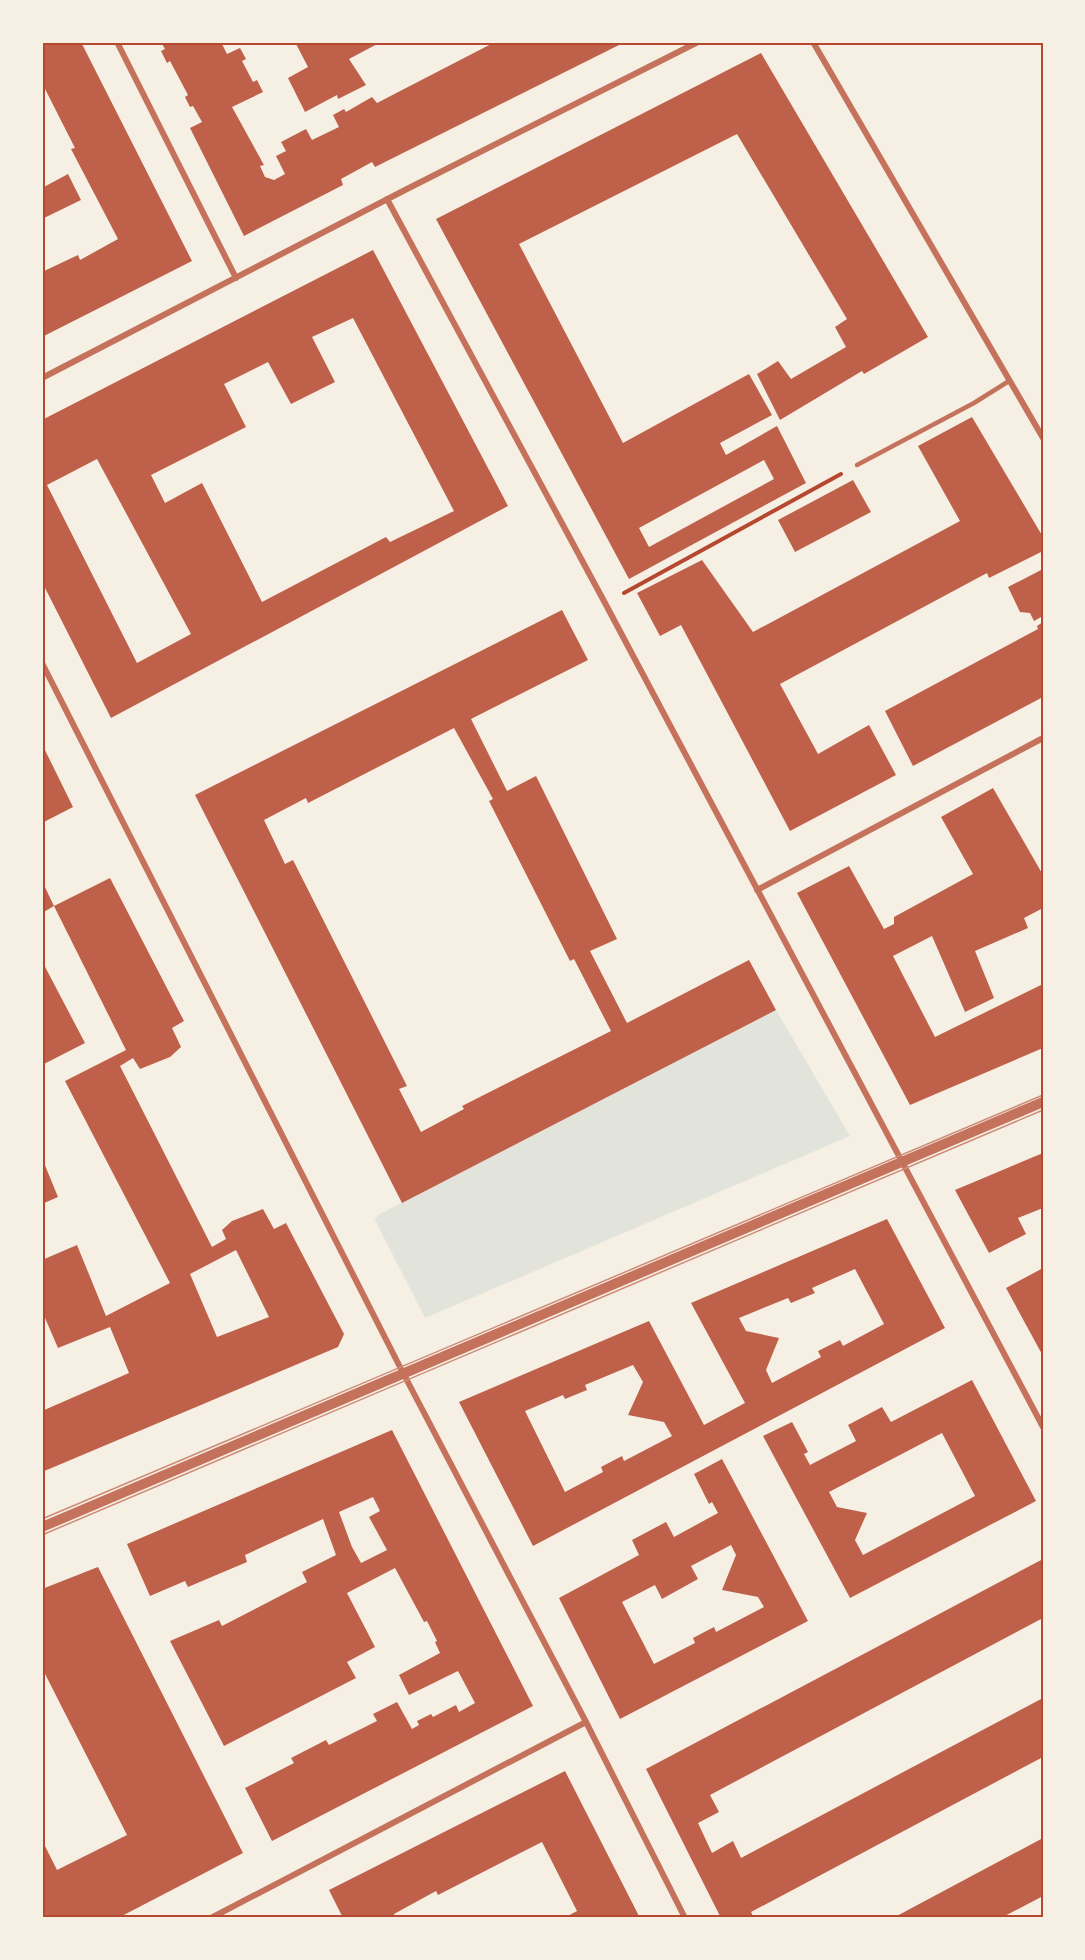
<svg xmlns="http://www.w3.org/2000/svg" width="1085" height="1960" viewBox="0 0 1085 1960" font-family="Helvetica,sans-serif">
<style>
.green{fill:#e2e4dc}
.building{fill:#bf614a;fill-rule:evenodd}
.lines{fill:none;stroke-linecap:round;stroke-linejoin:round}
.path{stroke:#b5482f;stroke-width:4}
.service{stroke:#c5725c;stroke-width:4.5}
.minor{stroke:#c5725c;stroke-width:6}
.tertiary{stroke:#c5725c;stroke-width:10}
.tram{stroke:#cf8b77;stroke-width:1.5}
.neatline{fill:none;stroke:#b5482f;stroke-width:2}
</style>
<rect width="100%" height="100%" fill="#f6efe4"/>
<path class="green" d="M776,1010L850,1136L425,1318L375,1220L378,1215Z"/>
<path class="building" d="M42,42H81L192,261L42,337V272L78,255L80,260L118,239L71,149L75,148L42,83Z
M161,42H221L227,54L240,48L246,59L242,61L253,82L257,80L263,92L232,107L264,165L260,166L265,177L274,180L285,174L276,156L286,151L281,142L306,129L312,140L339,127L333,115L344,109L346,112L372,97L377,103L495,42H625L375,167L372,162L341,179L343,185L244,236L190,128L202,122L193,106L190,107L185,97L188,95L170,61L167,63L161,51L165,49Z
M295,42H381L349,59L366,85L338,99L337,95L305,112L288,78L308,67Z
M761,53L928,337L864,374L862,371L780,420L757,374L778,361L791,379L846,347L835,327L847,319L737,134L519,244L623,443L749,374L772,415L720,443L726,455L777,426L806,483L629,579L436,219ZM764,460L774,479L649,547L639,528Z
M68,174L81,200L42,219V188Z
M373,250L508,506L111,718L42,582V420ZM353,318L454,511L390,542L386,537L262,602L202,483L165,503L151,475L246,427L224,384L268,362L291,404L335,382L312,337ZM97,459L191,634L137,663L47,485Z
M972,417L1043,537V551L989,578L987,573L780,684L818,754L869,725L896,775L790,831L681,625L660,636L637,593L702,560L753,632L960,521L918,446Z
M853,480L871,512L795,552L778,520Z
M1043,569V616L1034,621L1030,613L1020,612L1008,587Z
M562,610L588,660L471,719L507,791L536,776L617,939L590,951L627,1023L749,960L776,1010L402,1203L195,795ZM454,728L493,799L489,801L570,961L574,959L611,1031L462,1106L464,1109L421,1132L399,1089L407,1086L293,860L285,864L264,820L306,798L308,803Z
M1043,622V697L913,766L885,711L1038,629L1037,626Z
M42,744L73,807L42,823Z
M993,788L1043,875V908L1024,918L1028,928L975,951L994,998L965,1012L932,936L893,956L935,1037L1043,984V1048L910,1105L797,893L849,866L884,929L894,924V917L973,874L941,817Z
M110,878L184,1021L172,1028L181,1047L170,1057L140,1069L133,1058L120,1066L212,1247L226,1239L222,1230L232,1221L263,1209L274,1229L286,1223L344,1334L338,1347L42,1472V1411L129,1373L110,1327L58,1348L42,1311V1260L77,1245L106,1316L170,1283L65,1081L126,1050L54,906ZM236,1250L269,1317L217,1337L190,1274Z
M42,881L54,906L42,913Z
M42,961L85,1043L42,1065Z
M1043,1153V1208L1018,1218L1026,1234L989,1253L955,1190Z
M42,1158L58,1197L42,1204Z
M887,1219L945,1328L533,1546L459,1402L649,1321L704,1425L745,1403L691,1303ZM855,1269L884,1324L843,1346L840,1340L818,1351L821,1357L772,1383L766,1370L779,1338L746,1331L739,1318L788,1298L791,1303L815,1293L812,1288ZM633,1365L643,1382L628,1415L664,1422L672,1436L624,1461L622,1456L601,1467L603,1472L565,1492L525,1411L563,1395L565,1399L587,1390L585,1385Z
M1043,1268V1356L1006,1288Z
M972,1380L1036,1501L850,1598L763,1436L792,1422L808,1452L804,1454L810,1465L856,1441L848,1425L882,1407L891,1422ZM942,1433L975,1496L863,1555L855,1540L867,1513L837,1507L829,1492Z
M392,1430L533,1706L272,1841L245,1788L294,1763L291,1758L326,1740L329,1745L377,1721L373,1714L397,1702L412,1729L419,1725L417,1721L431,1714L433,1717L456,1705L459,1712L475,1703L458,1671L409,1695L399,1675L440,1653L435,1642L437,1641L427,1621L424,1622L395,1568L347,1593L375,1647L347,1662L356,1678L224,1746L170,1641L219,1620L222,1626L307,1582L302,1572L336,1555L323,1519L245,1555L247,1562L188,1587L185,1581L150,1596L127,1544ZM373,1497L380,1511L369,1517L387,1550L361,1563L352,1547L339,1512Z
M722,1459L808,1621L620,1719L559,1598L639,1555L632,1540L666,1522L674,1537L718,1513L712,1502L709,1504L694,1474ZM731,1545L736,1555L722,1590L758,1597L764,1607L716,1632L714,1627L693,1638L695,1643L654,1664L622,1602L655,1585L662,1599L698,1579L691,1566Z
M1043,1559V1618L710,1795L719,1812L698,1823L712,1853L733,1841L741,1858L1043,1698V1757L751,1912L754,1918H721L646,1769Z
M98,1567L243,1853L118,1918H42V1840L57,1870L127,1835L42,1668V1589Z
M565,1771L640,1918H564L577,1911L542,1842L438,1895L436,1891L394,1914L396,1918H343L329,1890Z
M1043,1838V1896L1001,1918H893Z"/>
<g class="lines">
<path class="path" d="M624,593L841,474"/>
<path class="service" d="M857,465L974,403L1009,381"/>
<path class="minor" d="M117,42L236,278
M813,42L1043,438
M387,199L605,603L1043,1427
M42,378L405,190L698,42
M42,663L400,1367L586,1722L685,1918
M757,890L1043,738
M211,1918L586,1722"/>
<path class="tertiary" d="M42,1527L1043,1102"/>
<path class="tram" d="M42,1519L1043,1095
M42,1535L1043,1110"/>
</g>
<rect width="1085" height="1960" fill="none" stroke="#f6efe4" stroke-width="87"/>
<rect x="44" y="44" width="998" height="1872" class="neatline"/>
</svg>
